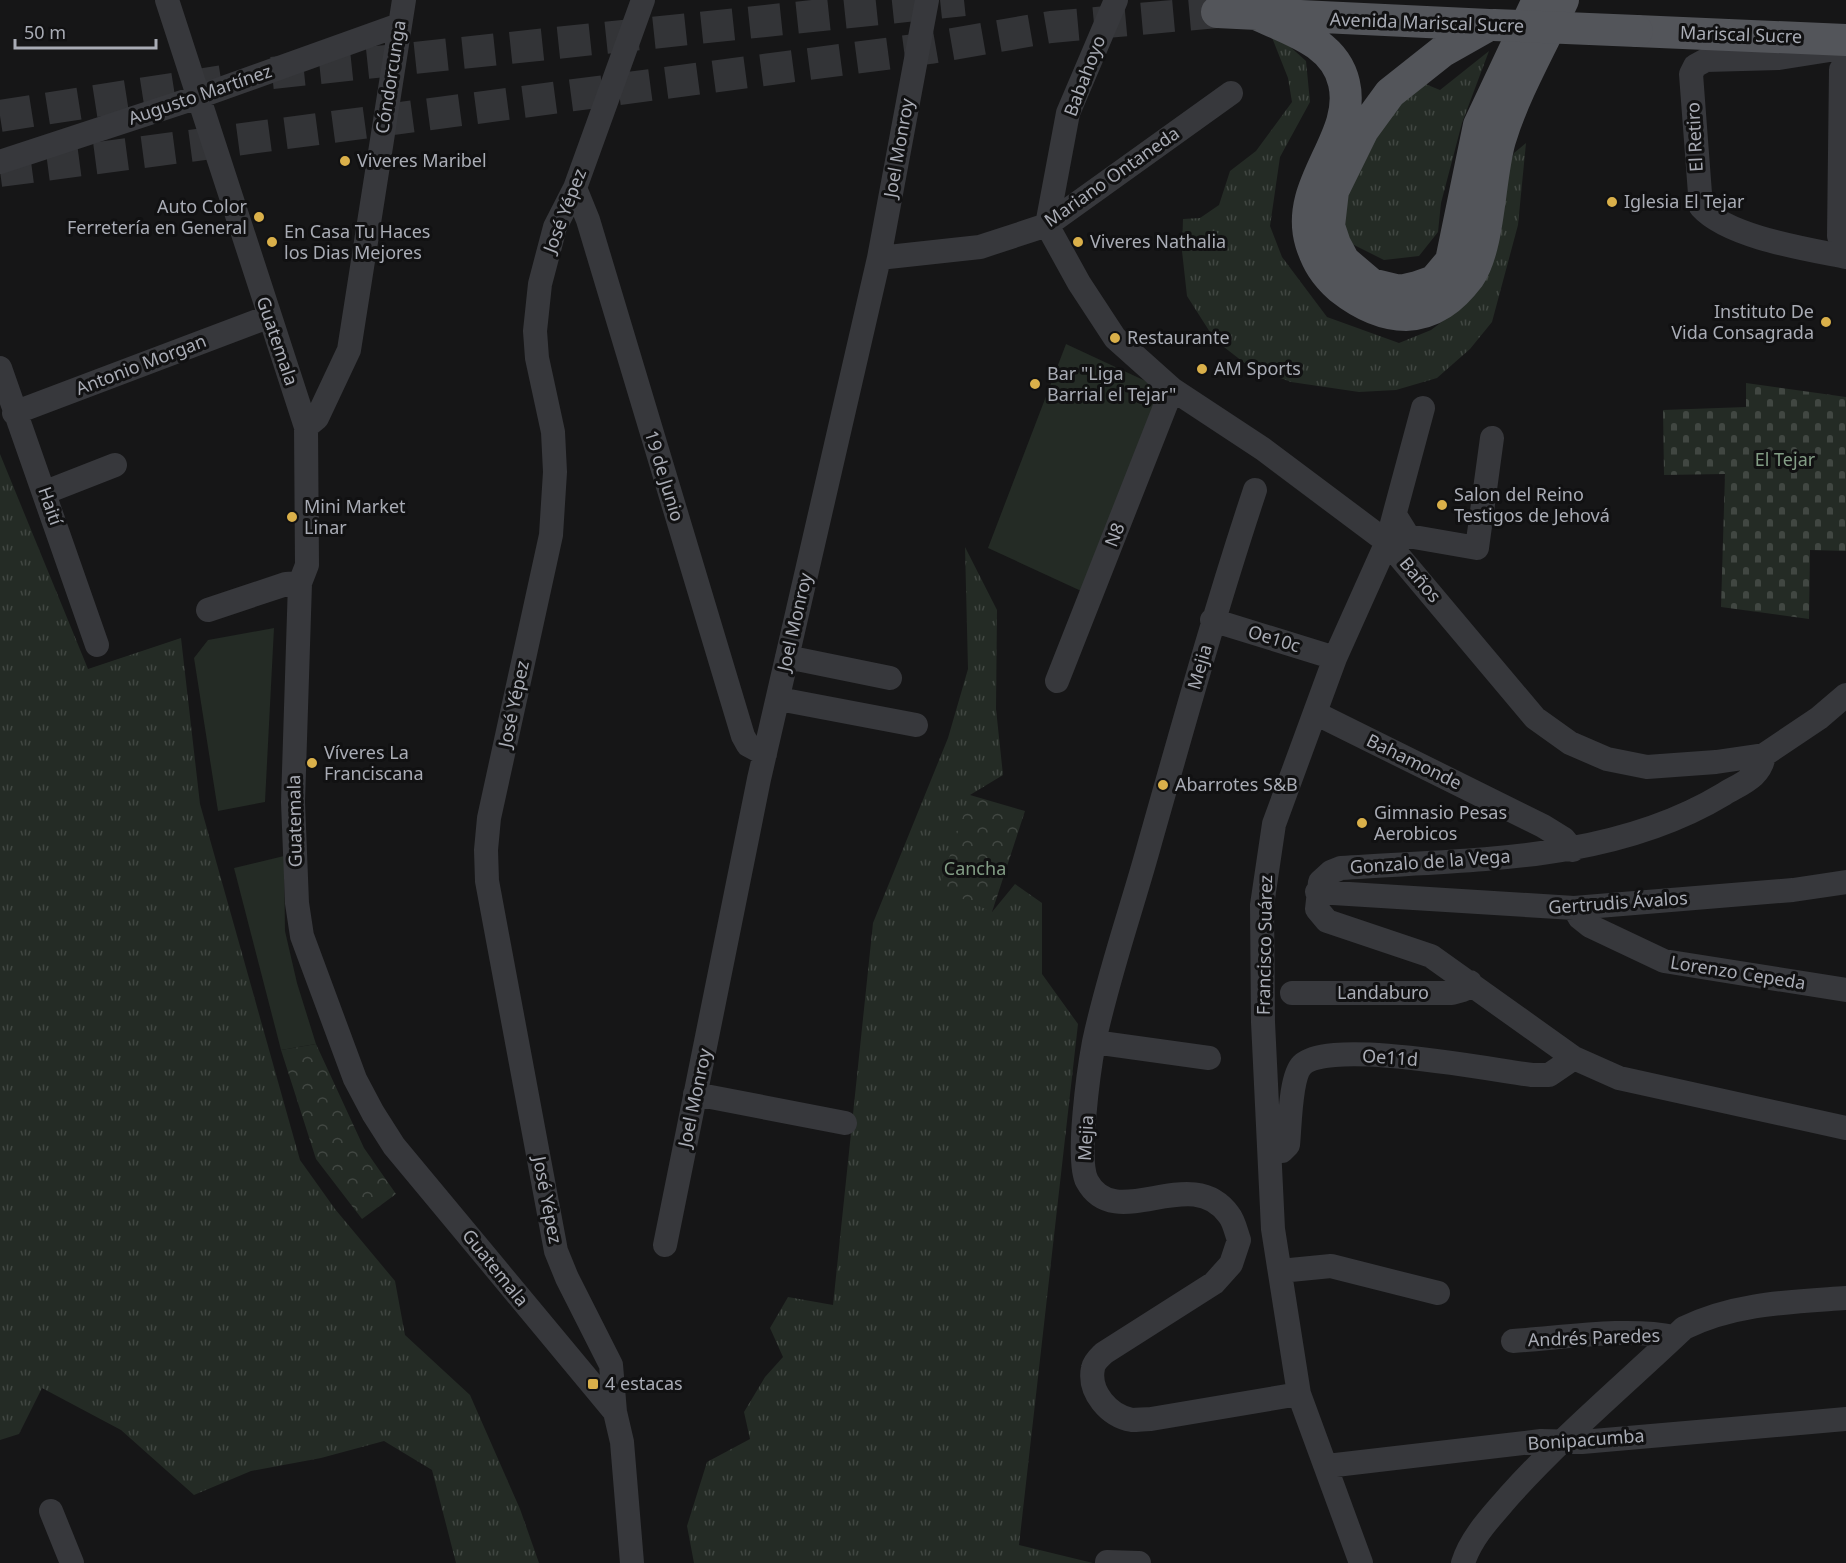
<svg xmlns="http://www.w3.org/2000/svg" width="1846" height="1563" viewBox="0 0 1846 1563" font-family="'Noto Sans',sans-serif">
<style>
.grass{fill:url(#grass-tufts)}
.cemetery{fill:url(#cemetery-stones)}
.park{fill:url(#park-crowns)}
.garden{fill:#242b25}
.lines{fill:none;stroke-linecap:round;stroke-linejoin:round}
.major-tunnel{stroke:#333437;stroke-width:32;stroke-dasharray:32 16;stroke-linecap:butt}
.minor{stroke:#37383c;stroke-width:24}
.major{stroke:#53555a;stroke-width:32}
.major-bridge{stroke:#53555a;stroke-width:32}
.poi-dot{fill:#dab04a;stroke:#111112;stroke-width:2}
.labels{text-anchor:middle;stroke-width:6;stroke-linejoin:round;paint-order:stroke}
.street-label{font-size:18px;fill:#a9acb5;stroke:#111112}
.poi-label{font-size:18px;fill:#a9acb5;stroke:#111112;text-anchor:start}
.park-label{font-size:18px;fill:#839e86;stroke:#111112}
</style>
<defs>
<pattern id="grass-tufts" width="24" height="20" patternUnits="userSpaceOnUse" patternTransform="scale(1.5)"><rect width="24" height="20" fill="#242b25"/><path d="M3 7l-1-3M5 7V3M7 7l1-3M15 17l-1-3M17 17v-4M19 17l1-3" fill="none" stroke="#414742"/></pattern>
<pattern id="cemetery-stones" width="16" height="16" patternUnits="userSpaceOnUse" patternTransform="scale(1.5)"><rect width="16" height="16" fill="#242b25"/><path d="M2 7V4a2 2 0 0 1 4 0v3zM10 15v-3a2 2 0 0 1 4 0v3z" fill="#414742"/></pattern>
<pattern id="park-crowns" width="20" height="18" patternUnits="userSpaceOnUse" patternTransform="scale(1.5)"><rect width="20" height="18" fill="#242b25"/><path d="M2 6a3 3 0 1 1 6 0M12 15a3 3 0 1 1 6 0" fill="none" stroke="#414742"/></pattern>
</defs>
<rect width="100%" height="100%" fill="#161617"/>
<path class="grass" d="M1271,35L1286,43L1306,61L1310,102L1280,157L1270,226L1282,257L1327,317L1399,343L1431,330L1455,312L1514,153L1526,143L1518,225L1492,322L1470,349L1437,378L1396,390L1359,392L1291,382L1247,365L1215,340L1187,296L1182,251L1183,219L1200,218L1219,205L1230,171L1256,151L1292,102L1288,78Z
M1489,51L1462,123L1441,203L1438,232L1419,256L1384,260L1340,238L1336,198L1381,120L1418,81L1440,90Z
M0,454L88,669L181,638L200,804L300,1160L335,1209L395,1281L405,1335L470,1395L520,1509L539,1563H456L432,1470L384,1441L321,1458L251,1471L194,1495L121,1430L42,1388L19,1434L0,1440Z
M965,547L997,610L996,709L1003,775L970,795L992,912L1015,884L1042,903V974L1078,1024L1019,1545L1093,1563H694L687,1526L707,1462L750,1439L744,1412L765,1377L783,1357L770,1328L788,1297L833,1305L873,923L948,738L968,669Z"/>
<path class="cemetery" d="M1746,383L1846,397V551L1810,550L1809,619L1721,607L1725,474L1664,475L1663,410L1746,407Z"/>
<path class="park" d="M970,795L1025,811L992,912L939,888Z
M316,1044L364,1148L396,1194L362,1219L316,1159L281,1050Z"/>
<path class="garden" d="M1066,344L1165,390L1092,596L988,548Z
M274,628L265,802L218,811L194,658L208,640Z
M284,856L285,931L297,983L316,1044L281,1050L234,868Z"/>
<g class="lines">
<path class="major-tunnel" d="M272,73L964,0
M0,116L223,81
M0,171L930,48L1051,27L1217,12"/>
<path class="minor" d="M167,0L306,427L307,565L300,583L293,802L297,903L302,936L355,1079L373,1113L394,1146L615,1412
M1836,49L1779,58L1706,60L1695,66L1691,74L1701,207C1728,237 1806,249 1846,257
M0,162L198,97L399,25
M575,188L588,220L743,736L748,745L765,754
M1047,225L1079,283L1115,338L1172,389L1263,449L1387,542L1535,718L1570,743L1607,759L1647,767L1716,762L1764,755L1819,718L1846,695
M1047,225L1068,113L1116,0
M1839,236L1841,70L1846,68
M879,258L980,247L1047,225L1231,93
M0,368L97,645
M14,413L268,317
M306,427L317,418L349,350L404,0
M1255,490C1216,607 1183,726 1149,846C1131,911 1108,976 1094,1042C1089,1069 1076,1160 1087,1181C1116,1235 1191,1161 1229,1215C1234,1221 1236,1232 1239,1240L1231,1264L1214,1283L1104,1353C1100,1357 1094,1362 1093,1368C1088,1392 1109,1416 1132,1420C1138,1420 1145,1419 1151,1419L1299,1394
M46,492L115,465
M1395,515L1408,536L1477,548L1492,438
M208,610L286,584L300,583
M1212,620L1335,658
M787,657L890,678
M1057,681L1172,389
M779,699L916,725
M1315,713L1543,826L1564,839L1573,850
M1764,755C1761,777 1742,783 1724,794C1610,863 1470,859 1341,868L1331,872L1320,882L1317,909L1327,921L1431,956L1574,1058L1619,1078L1846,1128
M1317,892L1574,908L1793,890L1846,882
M1574,908L1580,918L1590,926L1664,961L1846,990
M1292,993H1452L1463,990L1470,982
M1094,1042L1209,1058
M695,1094L845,1123
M1271,1151H1282L1288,1145C1290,1127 1290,1077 1302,1065C1330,1038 1492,1070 1532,1075H1549L1574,1058
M665,1245L759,779L879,258L927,0
M1280,1271L1331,1266L1438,1293
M1513,1341C1561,1338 1628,1327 1674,1337
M1327,1466L1541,1441L1582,1442L1846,1419
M51,1511L72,1563
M1107,1562L1139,1563
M632,1563L622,1442L615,1412L611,1365L567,1278L556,1251L487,881L486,850L489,818L551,535L555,472L553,432L537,358L535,331L540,284L555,227L575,188L643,0
M1361,1563L1299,1394L1273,1229L1263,1022L1262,905L1274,824L1335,658L1387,542L1423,408
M1463,1563C1471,1537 1492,1516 1509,1496C1563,1436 1625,1384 1684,1328C1735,1303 1790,1302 1846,1298"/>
<path class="major" d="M1217,12L1489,25
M1256,14C1290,30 1335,42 1344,83C1357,138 1293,184 1311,243C1317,262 1325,275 1340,288C1359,303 1381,315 1406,315C1434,314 1453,298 1469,277C1490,247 1489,177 1500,140C1514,93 1542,45 1563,0
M1489,25L1443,51L1390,93L1363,130L1333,191L1329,226L1335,244L1344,261L1371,284L1400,291L1417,287L1434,281L1451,261L1479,125L1538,0
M1637,31L1846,40"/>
<path class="major-bridge" d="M1494,25L1637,31"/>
</g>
<g class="poi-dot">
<circle cx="345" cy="161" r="6"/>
<circle cx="1612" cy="202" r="6"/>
<circle cx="259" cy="217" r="6"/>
<circle cx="272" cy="242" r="6"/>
<circle cx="1078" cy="242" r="6"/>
<circle cx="1826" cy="322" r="6"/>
<circle cx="1115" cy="338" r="6"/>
<circle cx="1202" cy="369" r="6"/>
<circle cx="1035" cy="384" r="6"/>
<circle cx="1442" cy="505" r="6"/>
<circle cx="292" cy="517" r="6"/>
<circle cx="312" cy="763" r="6"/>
<circle cx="1163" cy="785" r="6"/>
<circle cx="1362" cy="823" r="6"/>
<rect x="587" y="1378" width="12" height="12" rx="3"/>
</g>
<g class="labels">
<g class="street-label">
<text transform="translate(1427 23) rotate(2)" y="6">Avenida Mariscal Sucre</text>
<text transform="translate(1741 35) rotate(2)" y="6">Mariscal Sucre</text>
<text transform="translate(1085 76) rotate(-69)" y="6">Babahoyo</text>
<text transform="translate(391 77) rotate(-81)" y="6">Cóndorcunga</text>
<text transform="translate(200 95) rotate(-19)" y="6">Augusto Martínez</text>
<text transform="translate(1695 137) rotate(-93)" y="6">El Retiro</text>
<text transform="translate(899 148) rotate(-80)" y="6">Joel Monroy</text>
<text transform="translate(1112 177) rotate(-35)" y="6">Mariano Ontaneda</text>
<text transform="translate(565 211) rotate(-69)" y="6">José Yépez</text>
<text transform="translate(277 341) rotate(71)" y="6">Guatemala</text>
<text transform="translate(141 365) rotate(-21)" y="6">Antonio Morgan</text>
<text transform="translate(664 476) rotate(73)" y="6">19 de Junio</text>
<text transform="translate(50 506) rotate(71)" y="6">Haití</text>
<text transform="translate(1115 535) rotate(-69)" y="6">N8</text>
<text transform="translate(1420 580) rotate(50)" y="6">Baños</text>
<text transform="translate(795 622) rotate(-77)" y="6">Joel Monroy</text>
<text transform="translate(1274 639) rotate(17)" y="6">Oe10c</text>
<text transform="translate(1200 667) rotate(-74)" y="6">Mejia</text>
<text transform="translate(514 704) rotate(-78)" y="6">José Yépez</text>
<text transform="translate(1414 762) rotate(26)" y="6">Bahamonde</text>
<text transform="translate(295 821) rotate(-91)" y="6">Guatemala</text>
<text transform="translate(1430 862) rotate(-4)" y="6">Gonzalo de la Vega</text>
<text transform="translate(1618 903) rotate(-4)" y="6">Gertrudis Ávalos</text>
<text transform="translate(1265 945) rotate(-89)" y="6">Francisco Suárez</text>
<text transform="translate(1738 973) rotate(9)" y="6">Lorenzo Cepeda</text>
<text x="1383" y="999">Landaburo</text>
<text transform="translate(1390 1058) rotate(4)" y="6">Oe11d</text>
<text transform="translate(695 1098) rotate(-78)" y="6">Joel Monroy</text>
<text transform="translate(1086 1138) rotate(-87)" y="6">Mejia</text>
<text transform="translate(547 1200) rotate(79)" y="6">José Yépez</text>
<text transform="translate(495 1268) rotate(51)" y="6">Guatemala</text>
<text transform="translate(1594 1338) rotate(-2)" y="6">Andrés Paredes</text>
<text transform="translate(1586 1440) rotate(-4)" y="6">Bonipacumba</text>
</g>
<g class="poi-label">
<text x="357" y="167">Viveres Maribel</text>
<text x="1624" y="208">Iglesia El Tejar</text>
<text x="247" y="213" text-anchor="end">Auto Color<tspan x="247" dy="21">Ferretería en General</tspan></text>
<text x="284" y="238">En Casa Tu Haces<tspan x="284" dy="21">los Dias Mejores</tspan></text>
<text x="1090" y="248">Viveres Nathalia</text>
<text x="1814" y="318" text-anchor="end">Instituto De<tspan x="1814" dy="21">Vida Consagrada</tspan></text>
<text x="1127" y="344">Restaurante</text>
<text x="1214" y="375">AM Sports</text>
<text x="1047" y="380">Bar "Liga<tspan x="1047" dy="21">Barrial el Tejar"</tspan></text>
<text x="1454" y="501">Salon del Reino<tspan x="1454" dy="21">Testigos de Jehová</tspan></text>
<text x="304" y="513">Mini Market<tspan x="304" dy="21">Linar</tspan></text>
<text x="324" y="759">Víveres La<tspan x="324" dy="21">Franciscana</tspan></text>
<text x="1175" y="791">Abarrotes S&amp;B</text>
<text x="1374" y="819">Gimnasio Pesas<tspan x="1374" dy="21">Aerobicos</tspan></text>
<text x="605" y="1390">4 estacas</text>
</g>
<g class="park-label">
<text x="1785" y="466">El Tejar</text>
<text x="975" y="875">Cancha</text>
</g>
</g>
<path d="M15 39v9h141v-9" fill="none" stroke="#a9acb5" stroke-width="3"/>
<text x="24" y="39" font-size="18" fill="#a9acb5" stroke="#111112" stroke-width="4.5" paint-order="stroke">50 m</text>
</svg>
